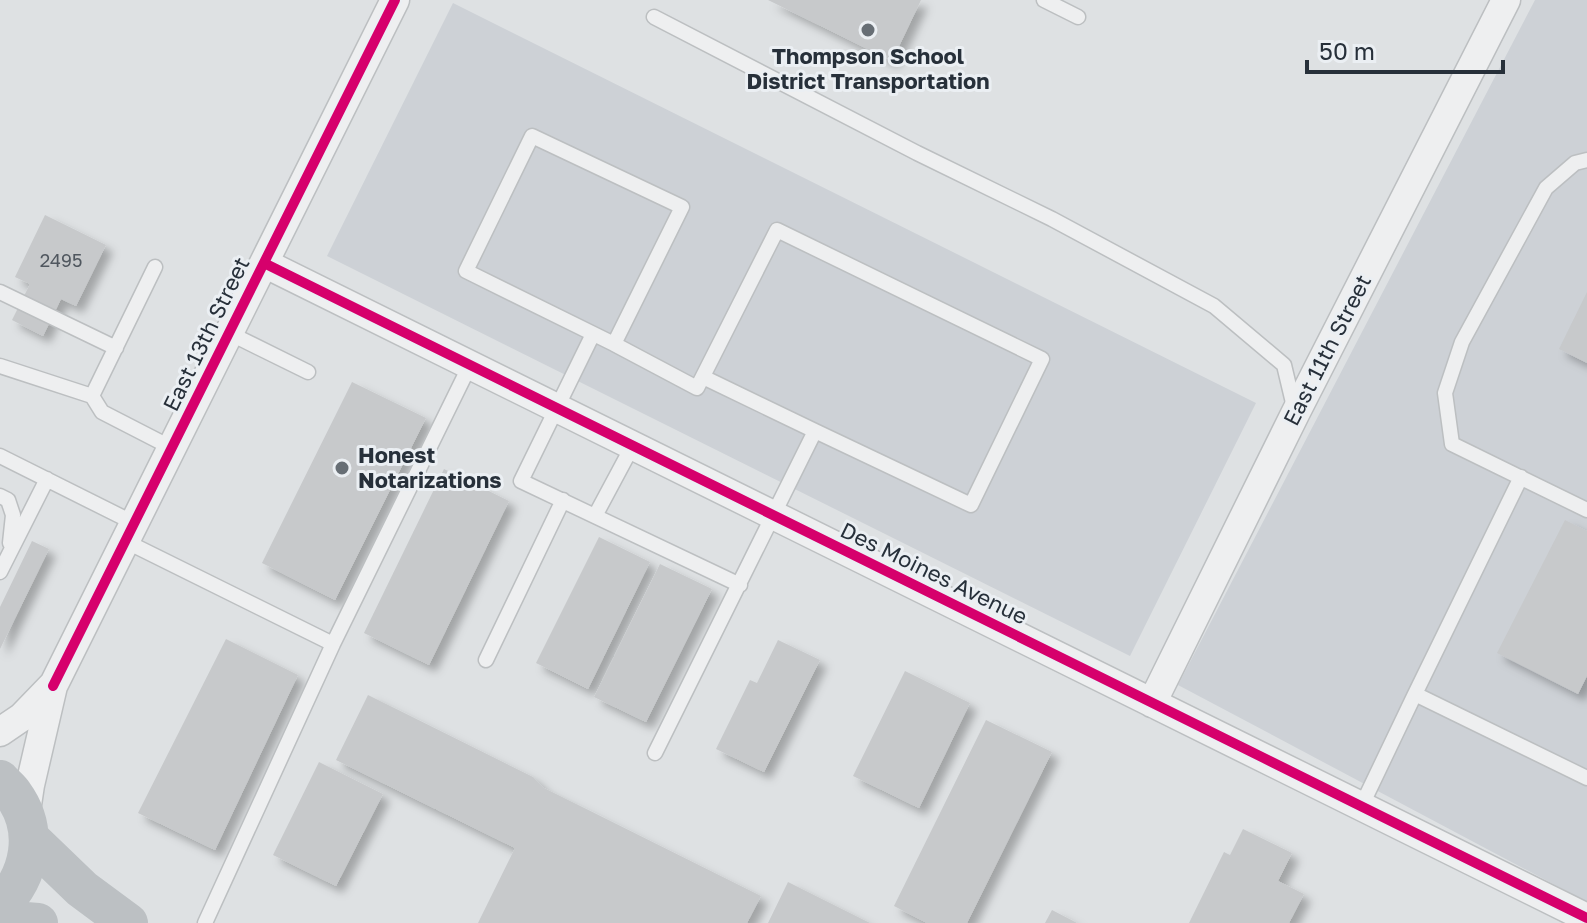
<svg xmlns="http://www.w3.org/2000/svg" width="1587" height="923" viewBox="0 0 1587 923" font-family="'Golos Text',sans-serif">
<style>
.built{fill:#cdd1d6}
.building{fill:#c7c9cb;filter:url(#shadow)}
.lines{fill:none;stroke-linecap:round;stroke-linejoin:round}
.service-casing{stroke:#bcbfc1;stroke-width:17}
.minor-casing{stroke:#bcbfc1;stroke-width:31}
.service{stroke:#eeeff0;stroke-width:14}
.minor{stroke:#eeeff0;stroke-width:28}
.secondary{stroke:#bcc0c3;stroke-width:40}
.cycleway-casing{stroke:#ebeff3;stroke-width:15}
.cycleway{stroke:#d6006c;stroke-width:10}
.poi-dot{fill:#676e75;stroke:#ebeff3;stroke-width:3}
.labels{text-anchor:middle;stroke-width:6;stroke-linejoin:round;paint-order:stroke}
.number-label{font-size:18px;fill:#50575f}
.poi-label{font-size:22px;font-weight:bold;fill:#27303a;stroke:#ebeff3}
.street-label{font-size:22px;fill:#27303a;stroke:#ebeff3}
</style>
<defs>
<filter id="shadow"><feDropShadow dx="7" dy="7" stdDeviation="4" flood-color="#0004"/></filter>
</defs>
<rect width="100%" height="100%" fill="#dee1e3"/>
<path class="built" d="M1535,0H1587V902L1178,685Z
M453,3L1256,403L1130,656L327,256Z"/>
<path class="building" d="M768,0H921L892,61Z
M45,215L106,245L76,306L61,299L43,336L12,320L30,284L15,277Z
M1587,292V363L1559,349Z
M352,382L426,418L335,600L262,563Z
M444,469L509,501L429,665L364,633Z
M1565,520L1587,531V676L1578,694L1497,653Z
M599,537L650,562L588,689L536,663Z
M32,541L49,549L0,649V607Z
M660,564L712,589L646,722L594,697Z
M226,639L298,675L215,850L138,813Z
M778,640L820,660L764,772L716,749L750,680L757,683Z
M905,671L970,703L919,808L853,776Z
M368,695L533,777L544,788L761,896L747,923H478L515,848L336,760Z
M986,720L1052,752L967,923H927L894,906Z
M319,762L383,794L336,886L273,855Z
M1243,829L1292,853L1278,881L1304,894L1289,923H1189L1224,852L1230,855Z
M788,882L870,923H768Z
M1052,910L1077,923H1045Z"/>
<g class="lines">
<defs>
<path id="service" d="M1044,0L1078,17
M654,17L917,153L1052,219L1214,306L1284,365L1294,407
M1587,160L1575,163L1546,188L1462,342L1445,393L1452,444L1587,510
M155,267L92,396L102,412L172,448
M0,292L116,348
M229,333L308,372
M593,334L521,481L740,585
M614,344L682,207L532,136L466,271L614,344L697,388L777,230L1042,359L971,505L815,431L655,753
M0,366L92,396
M703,377L815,431
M0,456L134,523
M0,496L8,500L13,515L10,543
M595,516L633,445
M125,541L333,644
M0,572L47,479
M486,660L563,500
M1415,694L1521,477
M1361,807L1415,694L1587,778
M205,923L333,644L470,365"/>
<path id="minor" d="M264,263L1587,918
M1152,703L1296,412L1506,0
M0,732L22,717L52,686
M25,818L30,785L53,686L395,0"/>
</defs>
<use href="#service" class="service-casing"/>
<use href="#minor" class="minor-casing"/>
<use href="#service" class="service"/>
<use href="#minor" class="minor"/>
<path class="secondary" d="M0,780C4,785 10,789 13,794C40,831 30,876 0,906
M29,838L82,889L128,923
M0,920L38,923"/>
<defs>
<path id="cycleway" d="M264,263L1587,918
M53,686L395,0"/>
</defs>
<use href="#cycleway" class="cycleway-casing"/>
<use href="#cycleway" class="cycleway"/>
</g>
<g class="poi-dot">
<circle cx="868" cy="30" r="8"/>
<circle cx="342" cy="468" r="8"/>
</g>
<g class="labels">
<g class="number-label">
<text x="61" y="267">2495</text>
</g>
<g class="poi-label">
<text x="868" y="64">Thompson School<tspan x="868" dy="25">District Transportation</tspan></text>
<text x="358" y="463" text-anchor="start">Honest<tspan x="358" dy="25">Notarizations</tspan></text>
</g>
<g class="street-label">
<text transform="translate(206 334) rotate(-64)" y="8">East 13th Street</text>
<text transform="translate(1327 350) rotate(-63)" y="8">East 11th Street</text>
<text transform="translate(934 573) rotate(26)" y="8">Des Moines Avenue</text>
</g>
</g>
<path d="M1307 60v12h196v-12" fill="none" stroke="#27303a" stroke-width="4"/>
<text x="1319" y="60" font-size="24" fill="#27303a" stroke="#ebeff3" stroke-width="6" paint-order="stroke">50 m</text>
</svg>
